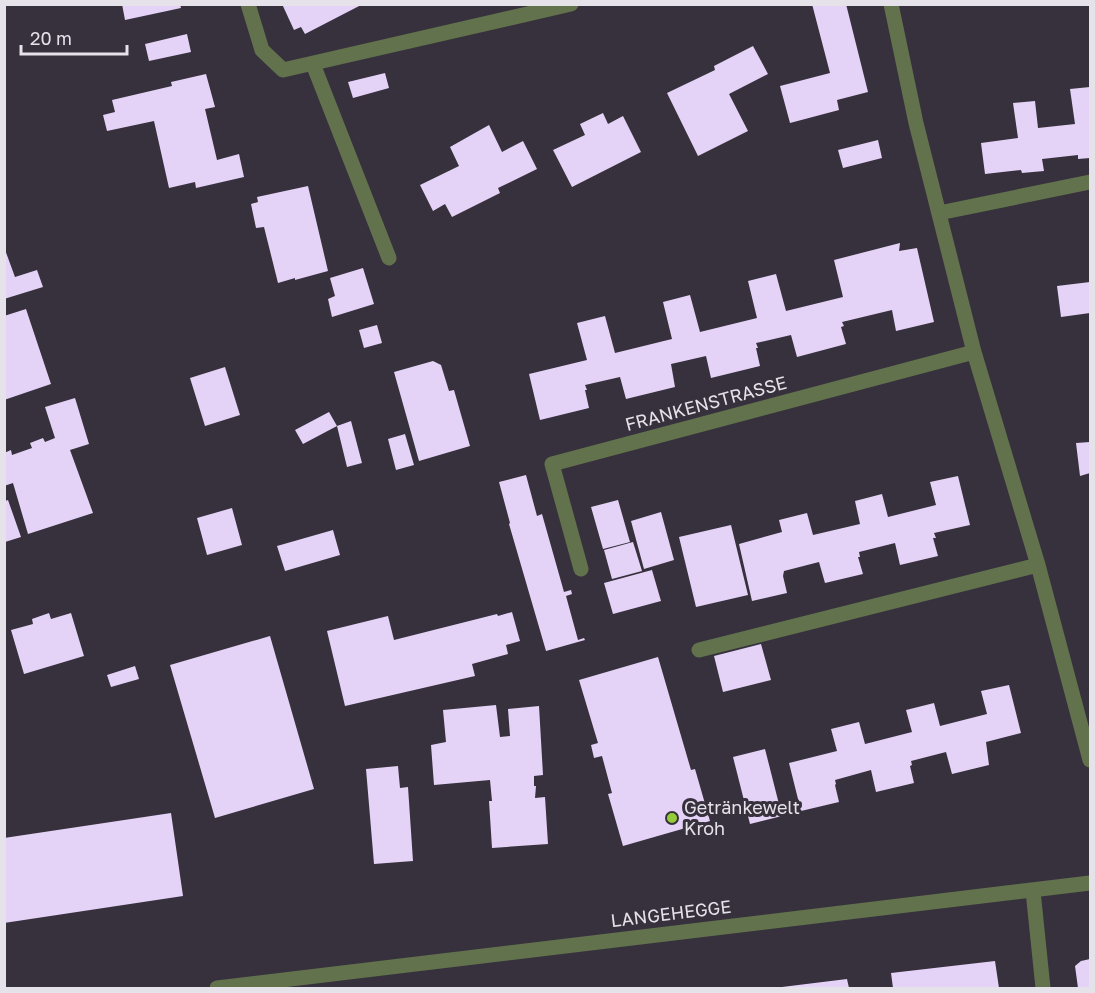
<svg xmlns="http://www.w3.org/2000/svg" width="1095" height="993" viewBox="0 0 1095 993" font-family="'Golos Text',sans-serif">
<style>
.building{fill:#e4d3f7}
.lines{fill:none;stroke-linecap:round;stroke-linejoin:round}
.service{stroke:#62724d;stroke-width:15}
.minor{stroke:#62724d;stroke-width:15}
.tertiary{stroke:#62724d;stroke-width:15}
.poi-dot{fill:#96cc39;stroke:#37313d;stroke-width:2}
.labels{text-anchor:middle;stroke-width:6;stroke-linejoin:round;paint-order:stroke}
.street-label{font-size:18px;fill:#e6e2ea;stroke:#37313d}
.poi-label{font-size:18px;fill:#e6e2ea;stroke:#37313d;text-anchor:start}
</style>
<rect width="100%" height="100%" fill="#37313d"/>
<path class="building" d="M122,4H180L181,8L125,20Z
M282,4H363L305,34L301,27L294,30Z
M812,4H846L868,92L837,100L839,110L790,123L780,86L830,73Z
M187,34L191,52L149,61L145,44Z
M753,46L768,74L729,94L748,131L698,156L667,93L715,70L714,66Z
M385,73L389,88L353,98L348,82Z
M206,74L215,107L205,109L217,160L239,154L244,177L196,188L195,182L169,188L154,121L107,131L103,115L115,112L112,100L172,86L171,82Z
M1090,87V158L1078,159V155L1042,159L1044,171L1022,173L1021,170L985,174L981,143L1018,138L1013,103L1035,101L1038,128L1075,124L1070,89Z
M603,113L608,124L623,116L641,152L572,187L553,150L585,135L580,124Z
M489,125L502,152L523,141L537,169L498,188L500,193L452,217L445,204L433,211L420,185L459,166L450,147Z
M878,140L882,158L843,168L838,150Z
M308,186L328,271L295,280V278L278,283L264,227L256,228L251,204L258,202L257,197Z
M900,243L899,251L917,248L934,322L896,331L892,310L842,322L844,326L841,327L846,344L797,357L791,335L756,343L758,348H756L760,366L711,378L706,356L671,364L675,387L626,399L620,377L585,385L587,390H585L589,408L540,420L529,374L587,360L577,323L605,316L615,353L672,339L663,302L690,295L700,332L757,318L748,281L776,274L786,311L843,297L834,260Z
M4,247L15,277L37,270L43,287L4,299Z
M363,268L374,304L332,317L328,299L335,296L330,278Z
M1090,282V313L1061,317L1057,286Z
M26,309L51,384L4,400V316Z
M377,325L382,343L364,348L359,330Z
M433,361L441,365L449,391L454,390L470,446L419,461L394,372Z
M225,367L240,415L205,426L190,378Z
M75,398L89,444L70,450L93,513L28,534L13,483L4,486V453L11,450L12,455L32,448L30,443L43,438L45,442L55,438L45,407Z
M329,412L337,426L351,421L362,463L347,467L337,426L303,444L295,430Z
M405,434L414,465L396,470L388,439Z
M1090,442V473L1080,476L1076,443Z
M526,475L537,516L542,514L564,592L571,590L572,594L566,596L578,640L584,638L585,640L546,651L509,524L510,523L499,482Z
M958,476L970,525L934,533L936,538H933L938,556L900,565L895,543L859,552L860,557H858L863,574L825,583L819,562L784,571L783,576L787,593L752,601L739,544L782,532L779,520L807,513L813,535L860,524L855,501L882,494L888,517L936,505L930,482Z
M8,500L21,537L5,542V501Z
M618,500L630,542L603,549L591,507Z
M232,508L242,545L207,555L197,518Z
M661,512L674,560L644,569L631,521Z
M731,525L748,595L696,607L679,537Z
M333,530L340,555L285,571L277,546Z
M633,542L642,571L612,579L604,550Z
M652,570L661,601L613,614L604,583Z
M512,612L520,641L506,645L508,654L472,664L475,676L345,706L327,631L388,616L394,640L497,614L498,616Z
M49,613L51,619L71,613L84,656L24,674L11,630L33,624L32,619Z
M270,636L314,789L215,818L170,665Z
M761,644L771,680L723,692L714,656Z
M658,657L691,770L695,769L710,821L623,846L608,794L612,793L602,756L594,758L591,745L598,743L579,680Z
M135,666L139,679L111,687L107,675Z
M1009,685L1021,733L986,742L989,765L952,774L946,752L911,761L912,765L910,766L914,783L876,792L871,770L835,780L836,784L835,785L839,802L801,811L789,763L837,751L831,729L859,722L865,744L912,732L906,710L934,703L940,726L987,714L981,691Z
M496,705L500,737L510,736L508,709L539,706L543,775L534,776V786H536L535,798L545,797L548,844L492,848L489,801H492L490,780L434,785L431,745L446,742L443,710Z
M765,749L782,816L750,824L733,757Z
M398,766L400,788L408,787L413,861L374,864L366,769Z
M171,813L183,896L4,923V838Z
M1090,959V988H1078L1075,966L1081,961Z
M995,961L999,988H893L891,973Z
M847,979L849,988H782V987Z"/>
<g class="lines">
<path class="service" d="M939,213L1090,182"/>
<path class="minor" d="M248,4L262,50L283,70L571,4
M891,4L916,123L974,352L1038,565L1090,760
M313,64L389,258
M581,569L552,464L974,352
M699,650L1038,565
M1033,891L1043,988"/>
<path class="tertiary" d="M217,988L1090,883"/>
</g>
<circle class="poi-dot" cx="672" cy="818" r="6"/>
<g class="labels">
<g class="street-label">
<text transform="translate(706 404) rotate(-15)" y="6">FRANKENSTRASSE</text>
<text transform="translate(671 914) rotate(-7)" y="6">LANGEHEGGE</text>
</g>
<g class="poi-label">
<text x="684" y="814">Getränkewelt<tspan x="684" dy="21">Kroh</tspan></text>
</g>
</g>
<rect width="1095" height="993" fill="none" stroke="#e6e2ea" stroke-width="12"/>
<path d="M21 45v9h106v-9" fill="none" stroke="#e6e2ea" stroke-width="3"/>
<text x="30" y="45" font-size="18" fill="#e6e2ea" stroke="#37313d" stroke-width="4.5" paint-order="stroke">20 m</text>
</svg>
